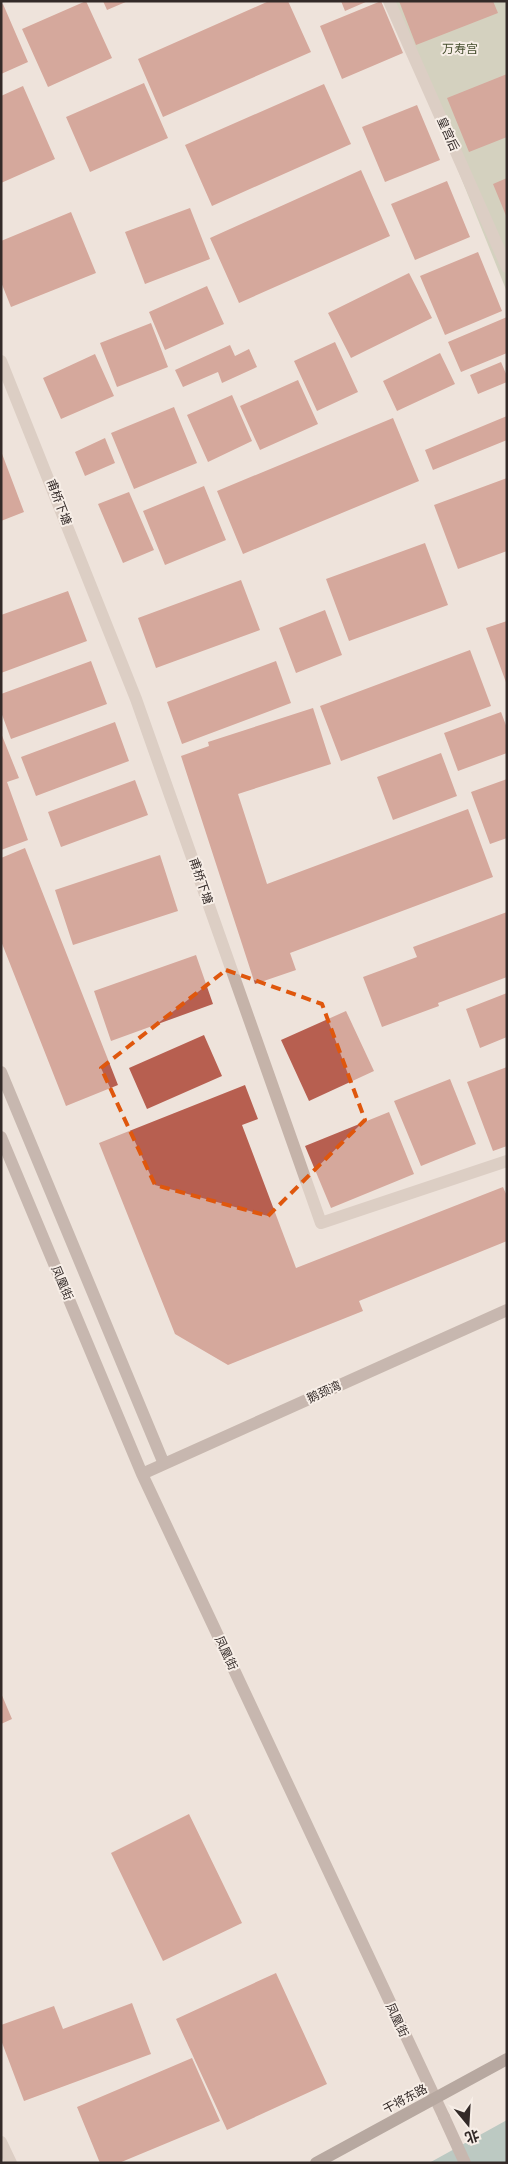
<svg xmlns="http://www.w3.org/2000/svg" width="508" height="2164" viewBox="0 0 508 2164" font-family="Barlow,'Noto Sans SC',sans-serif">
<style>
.green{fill:#b4bb9d}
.water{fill:#7ea8a5}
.building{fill:#b75f50}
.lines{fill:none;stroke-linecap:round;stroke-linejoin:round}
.street{stroke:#c5b3a9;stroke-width:12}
.secondary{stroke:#98827a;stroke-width:12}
.primary{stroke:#73605a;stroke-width:12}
.secondary-bridge{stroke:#98827a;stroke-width:12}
.marked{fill:none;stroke:#df570d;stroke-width:4;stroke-dasharray:10 6;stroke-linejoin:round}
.labels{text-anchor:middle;stroke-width:4;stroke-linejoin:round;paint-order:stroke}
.park-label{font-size:12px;fill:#454e2e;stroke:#f7eee7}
.street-label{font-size:12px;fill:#332a28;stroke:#f7eee7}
</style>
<rect width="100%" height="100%" fill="#eee3db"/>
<path class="green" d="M390,1H507V292Z"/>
<path class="water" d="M507,2120V2163H429Z"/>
<path class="building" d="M86,1L112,58L48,87L22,29Z
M103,1H128L107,10Z
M269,1H288L311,52L163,117L138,59Z
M341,1H368L345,11Z
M381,1L403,53L342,79L320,26Z
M399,1H493L498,13L416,45Z
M3,4L28,62L1,74V5Z
M507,74V137L469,152L447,98Z
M144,83L168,138L90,172L66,117Z
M324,84L351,144L212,206L185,145Z
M23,86L55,159L1,183V96Z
M417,105L440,160L385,182L362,127Z
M361,170L390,236L239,303L210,238Z
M507,178V218L493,184Z
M447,181L470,237L415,260L391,204Z
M190,208L210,259L145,284L125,232Z
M71,212L96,273L11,307L1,282V241Z
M478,252L502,311L445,335L420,276Z
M409,273L432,318L351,358L328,313Z
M207,286L224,324L165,350L149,312Z
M507,317V353L461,372L448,342Z
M151,323L168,367L117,387L100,343Z
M335,342L358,392L317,411L294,361Z
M230,345L235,356L249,349L257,367L222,383L218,372L183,387L175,370Z
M440,353L455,384L397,411L383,381Z
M95,354L114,396L61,419L43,378Z
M501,362L507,376V382L478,394L470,375Z
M298,380L318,424L260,450L240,406Z
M232,395L252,441L208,462L187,415Z
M174,407L197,463L134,489L111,433Z
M507,416V440L433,470L425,450Z
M393,418L419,481L243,554L217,491Z
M105,438L115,463L85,476L75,452Z
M1,451L24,512L1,521Z
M507,478V551L458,569L434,505Z
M204,486L226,540L165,565L143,511Z
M129,492L154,550L123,563L98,504Z
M425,543L448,605L349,641L326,579Z
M241,580L260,630L156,668L138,618Z
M68,591L87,641L1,673V615Z
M325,610L342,655L296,673L279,628Z
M507,621V685L486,628Z
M470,650L491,706L341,761L320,706Z
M91,661L107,704L11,739L1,712V694Z
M276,661L291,703L182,744L167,702Z
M313,708L331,764L238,794L267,884L468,809L493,877L290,953L296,970L255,984L181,756L209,746L208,742Z
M501,712L507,728V753L458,771L444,733Z
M115,722L129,761L36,796L21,757Z
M1,733L19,778L7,782L28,840L1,850Z
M441,753L457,796L393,820L377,777Z
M507,779V838L490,844L471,792Z
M135,780L148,815L61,847L48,812Z
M25,848L118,1085L66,1106L1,941V858Z
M160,855L178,911L73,945L55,890Z
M507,912V977L438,1003L439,1006L382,1027L363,977L417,957L413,947Z
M196,955L213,1004L111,1041L94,991Z
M507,993V1037L480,1048L466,1009Z
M346,1011L374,1071L309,1101L281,1040Z
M204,1035L222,1076L147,1109L129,1068Z
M507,1067V1146L493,1151L467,1082Z
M450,1079L476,1144L421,1166L394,1101Z
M245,1085L258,1119L242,1125L296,1268L503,1187L507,1196V1241L359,1301L363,1311L228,1365L175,1334L99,1143Z
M389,1112L414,1174L331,1208L305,1146Z
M1,1693L12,1719L1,1724Z
M189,1814L242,1923L163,1961L111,1853Z
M276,1973L327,2084L227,2130L176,2019Z
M132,2003L151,2054L24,2101L1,2040V2025L54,2006L63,2029Z
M192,2058L220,2121L119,2163H100L77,2107Z"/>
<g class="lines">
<path class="street" d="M389,1L507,267
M1,361L136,699L321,1223L507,1161
M1,2142L11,2163"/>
<path class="secondary" d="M1,1072L164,1464
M1,1137L142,1474L444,2117
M142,1474L507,1310"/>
<path class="primary" d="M316,2163L507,2059"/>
<path class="secondary-bridge" d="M444,2117L465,2163"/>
</g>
<path d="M0 0H508V2164H0ZM226,970L322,1004L365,1120L268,1216L155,1185L101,1068Z" fill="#eee3db" fill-opacity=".55" fill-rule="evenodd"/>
<path class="marked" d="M226,970L322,1004L365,1120L268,1216L155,1185L101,1068Z"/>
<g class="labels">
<g class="park-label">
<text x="460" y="53">万寿宫</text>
</g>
<g class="street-label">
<text transform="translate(448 134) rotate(66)" y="4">皇宫后</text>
<text transform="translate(59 502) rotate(69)" y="4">甫桥下塘</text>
<text transform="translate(201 881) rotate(71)" y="4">甫桥下塘</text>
<text transform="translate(62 1283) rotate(67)" y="4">凤凰街</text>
<text transform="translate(324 1392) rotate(-24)" y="4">鹅颈湾</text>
<text transform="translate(226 1653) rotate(65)" y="4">凤凰街</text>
<text transform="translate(397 2020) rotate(65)" y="4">凤凰街</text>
<text transform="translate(405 2099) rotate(-28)" y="4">干将东路</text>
</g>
</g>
<rect width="508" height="2164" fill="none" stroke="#332a28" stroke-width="5"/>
<g transform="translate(468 2124) rotate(162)" stroke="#f7eee7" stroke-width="4" paint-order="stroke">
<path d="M0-4L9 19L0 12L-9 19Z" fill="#332a28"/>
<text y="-8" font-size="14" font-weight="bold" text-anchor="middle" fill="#332a28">北</text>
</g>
</svg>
